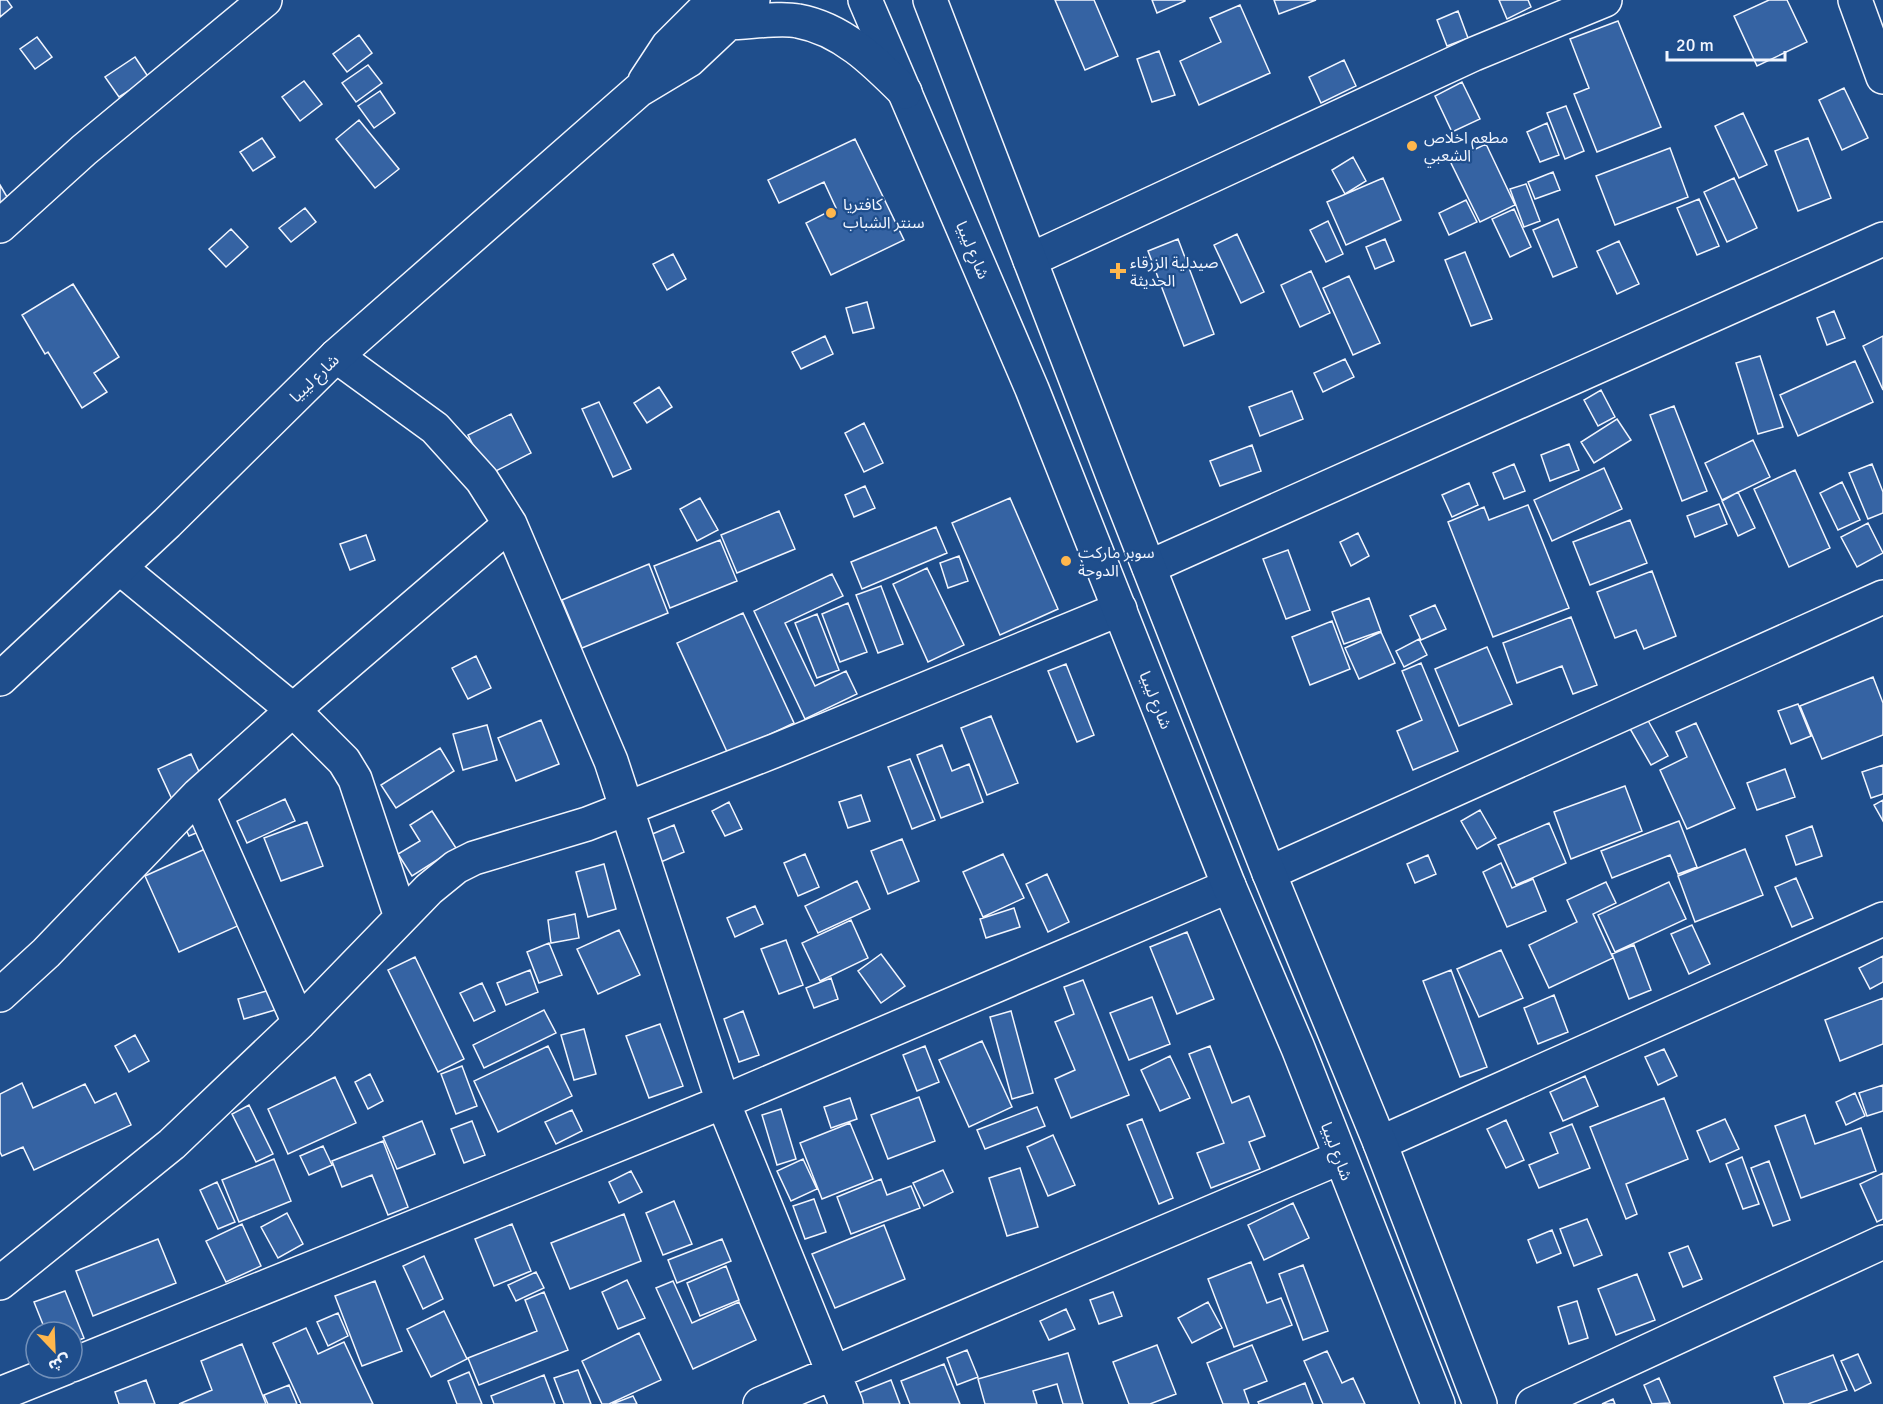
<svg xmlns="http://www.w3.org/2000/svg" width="1883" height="1404" viewBox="0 0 1883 1404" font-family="Signika,'Noto Sans Arabic',sans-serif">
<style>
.building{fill:#3563a3;stroke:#f2f6ff;stroke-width:1.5}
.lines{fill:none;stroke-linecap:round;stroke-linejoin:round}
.minor-casing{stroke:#f2f6ff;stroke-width:36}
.secondary-casing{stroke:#f2f6ff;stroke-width:36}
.trunk-casing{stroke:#f2f6ff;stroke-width:36}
.minor{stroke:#1f4e8c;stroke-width:33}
.secondary{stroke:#1f4e8c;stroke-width:33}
.trunk{stroke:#1f4e8c;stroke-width:33}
.poi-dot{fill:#ffb74d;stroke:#1f4e8c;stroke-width:2}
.labels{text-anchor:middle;stroke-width:4.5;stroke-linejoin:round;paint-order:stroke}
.poi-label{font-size:16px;fill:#f2f6ff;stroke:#1f4e8c;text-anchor:start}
.street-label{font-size:16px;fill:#f2f6ff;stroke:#1f4e8c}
</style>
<rect width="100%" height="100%" fill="#1f4e8c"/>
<path class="building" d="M0,0H7L12,7L0,17Z
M1055,0H1094L1118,56L1085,70Z
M1152,0H1185V1L1157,13Z
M1274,0H1316L1279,14Z
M1499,0H1528L1531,7L1507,19Z
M1769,0H1787L1807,42L1757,66L1734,16Z
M1240,5L1270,73L1199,105L1180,61L1221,42L1210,18Z
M1458,11L1468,38L1447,46L1437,20Z
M1618,21L1661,127L1597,152L1574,94L1589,88L1570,39Z
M359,35L372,53L347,72L333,54Z
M37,37L52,57L35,69L20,49Z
M1159,51L1175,95L1152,102L1137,59Z
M135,57L149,78L119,97L105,77Z
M1344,60L1356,86L1321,103L1309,77Z
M368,65L382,83L356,102L342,83Z
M304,81L322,104L300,121L282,97Z
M1462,82L1480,119L1452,132L1435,96Z
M1844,88L1868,138L1842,150L1819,100Z
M380,91L395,113L374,128L358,106Z
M1566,106L1584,151L1565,159L1547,113Z
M1743,113L1767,165L1739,178L1715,126Z
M359,120L399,169L375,188L336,139Z
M1547,123L1559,155L1540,162L1527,132Z
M262,138L275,157L253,171L240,152Z
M1808,138L1831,198L1798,211L1775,151Z
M855,139L904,240L831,275L806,223L836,208L824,182L779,203L768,180Z
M1486,144L1515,205L1480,222L1450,161Z
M1670,148L1688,197L1615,225L1596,176Z
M1353,157L1366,181L1345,194L1332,170Z
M1553,172L1560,190L1535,199L1528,182Z
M1383,178L1401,220L1346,245L1327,202Z
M1734,178L1757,228L1727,242L1704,192Z
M1526,184L1540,221L1524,227L1510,189Z
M0,185L10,202L0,208Z
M1699,199L1719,246L1697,255L1677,208Z
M1466,200L1477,222L1449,235L1439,213Z
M305,208L316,222L291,242L279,228Z
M1514,209L1531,247L1510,257L1492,219Z
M1558,219L1577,267L1553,277L1533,230Z
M1328,221L1343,254L1326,262L1310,230Z
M231,229L248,247L226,267L209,249Z
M1237,234L1264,292L1241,303L1214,245Z
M1178,239L1214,334L1184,346L1148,251Z
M1385,239L1394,261L1375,269L1366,247Z
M1619,241L1639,284L1617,294L1597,251Z
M1465,252L1492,319L1471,326L1445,260Z
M673,254L686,279L667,290L653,264Z
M1311,271L1330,313L1300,327L1281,285Z
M1349,276L1380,343L1353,355L1323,288Z
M73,284L119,357L94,373L107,392L82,408L48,352L45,354L22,315Z
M867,302L874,328L853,333L846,308Z
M1834,311L1845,338L1827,345L1817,318Z
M825,336L833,354L801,369L792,352Z
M1883,336V390L1863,346Z
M1760,356L1783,427L1758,434L1736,363Z
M1345,359L1354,377L1323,392L1314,373Z
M1855,361L1873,402L1798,436L1780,395Z
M659,387L672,407L647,423L634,403Z
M1601,390L1615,417L1598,426L1584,400Z
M1292,391L1303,419L1260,436L1249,407Z
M599,402L631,469L613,477L582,409Z
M1674,406L1707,491L1682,501L1650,415Z
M511,414L531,453L488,475L468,435Z
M1617,419L1631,440L1594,463L1581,442Z
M864,423L883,463L864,472L845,433Z
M1753,440L1770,477L1722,500L1705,463Z
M1569,444L1579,470L1550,481L1541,455Z
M1252,445L1261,471L1220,486L1210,461Z
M1514,464L1525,491L1504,499L1493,473Z
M1872,464L1883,492V513L1868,519L1849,473Z
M1604,468L1622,509L1552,541L1534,500Z
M1795,470L1830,548L1789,567L1754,489Z
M1842,482L1860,520L1838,530L1820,493Z
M1469,483L1478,505L1452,517L1442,495Z
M865,486L875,508L854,517L845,495Z
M1738,492L1755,528L1738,536L1722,501Z
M700,498L718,530L697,541L680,509Z
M1010,498L1058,609L1000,635L952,523Z
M1719,504L1727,524L1695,537L1687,516Z
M1528,505L1569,608L1493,637L1448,522L1484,507L1489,520Z
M779,511L795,549L737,573L721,535Z
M1630,520L1647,563L1590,585L1573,542Z
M1868,523L1883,553L1857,567L1841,537Z
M936,527L947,553L862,589L851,562Z
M1358,533L1369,556L1351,566L1340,542Z
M366,535L375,560L350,570L340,544Z
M720,540L737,581L670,608L654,566Z
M1288,550L1310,610L1286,619L1263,559Z
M959,556L968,581L948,588L940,563Z
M649,564L668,613L582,648L562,600Z
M927,568L964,645L928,662L893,584Z
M1652,571L1676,636L1644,649L1636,630L1615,638L1597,592Z
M832,574L843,596L785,623L815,686L846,671L857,694L805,719L754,611Z
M881,586L903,644L878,653L856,595Z
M1369,598L1381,631L1344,644L1332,612Z
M848,603L867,652L840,662L822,614Z
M1435,605L1446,629L1421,640L1410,616Z
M743,613L794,723L728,754L677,643Z
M817,614L839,670L817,678L795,623Z
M1571,617L1597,685L1573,694L1562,666L1517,683L1503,643Z
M1332,621L1350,669L1310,685L1292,637Z
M1381,632L1395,663L1359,679L1345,648Z
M1419,639L1427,655L1404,667L1396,651Z
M1487,647L1512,704L1459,726L1435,669Z
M476,656L491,688L468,699L452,668Z
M1421,663L1458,751L1413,770L1397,731L1422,720L1402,671Z
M1066,664L1094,735L1077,742L1048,671Z
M1873,677L1883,703V735L1822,759L1800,706Z
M1798,704L1811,736L1791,744L1778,711Z
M991,716L1018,783L987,795L961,728Z
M1646,717L1668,756L1651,765L1629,727Z
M541,720L559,764L516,781L498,738Z
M1696,723L1735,808L1687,829L1660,770L1687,757L1676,732Z
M487,725L497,760L463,770L453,734Z
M942,745L952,771L969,764L983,802L941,818L917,755Z
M440,748L454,771L396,808L381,785Z
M191,754L222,822L189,836L158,769Z
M910,759L935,820L912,829L888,767Z
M1883,765V794L1871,798L1862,772Z
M1785,769L1795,797L1757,810L1747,783Z
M1625,786L1642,831L1571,859L1554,812Z
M861,795L870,821L848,828L839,802Z
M285,799L295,821L247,843L237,821Z
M1883,800V821L1874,805Z
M729,802L742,829L725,836L712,811Z
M1480,810L1496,838L1477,849L1461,821Z
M432,811L456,848L412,876L398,854L420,841L410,825Z
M1679,821L1697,867L1678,874L1670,855L1612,878L1601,851Z
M307,822L323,866L281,881L264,838Z
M1549,823L1566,863L1516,885L1498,845Z
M674,825L684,852L661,862L650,835Z
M1812,826L1822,856L1796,865L1786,836Z
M902,839L919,881L888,894L871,851Z
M225,840L260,916L179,952L145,876Z
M1745,849L1763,895L1695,922L1678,876Z
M805,854L819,887L798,896L784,863Z
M1003,854L1024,898L983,917L963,872Z
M1428,855L1436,874L1415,883L1407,864Z
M1501,863L1512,888L1533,879L1546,911L1507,927L1483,872Z
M604,864L616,909L588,917L576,872Z
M1047,874L1069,922L1048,932L1026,884Z
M1796,878L1813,918L1792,927L1775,887Z
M857,881L870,909L818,933L805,906Z
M1606,882L1616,903L1593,914L1613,958L1549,988L1529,945L1577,922L1567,900Z
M1669,882L1686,919L1615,952L1598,915Z
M755,906L763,924L735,937L727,918Z
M1014,908L1020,927L986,938L980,919Z
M575,914L579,938L551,943L548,920Z
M851,920L868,958L820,981L802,943Z
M1692,925L1710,964L1689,974L1671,934Z
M619,930L640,975L598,994L577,949Z
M1187,932L1214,999L1177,1014L1150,947Z
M786,940L803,985L779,994L761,949Z
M549,943L562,975L539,983L527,952Z
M1634,945L1651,990L1629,999L1612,954Z
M1501,950L1523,998L1479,1017L1457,969Z
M881,954L905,986L881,1003L858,971Z
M1883,956V982L1870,989L1859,968Z
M415,957L464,1059L438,1072L388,970Z
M530,970L538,992L506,1005L497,983Z
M1451,970L1487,1067L1460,1077L1423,981Z
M831,978L838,999L814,1008L806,988Z
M1083,980L1129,1095L1071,1118L1055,1079L1075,1070L1055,1022L1074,1014L1064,987Z
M482,983L495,1011L474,1021L460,993Z
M270,990L275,1010L244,1019L238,999Z
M1554,995L1568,1032L1538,1044L1524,1008Z
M1152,997L1170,1044L1129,1060L1110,1013Z
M1883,998V1044L1840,1061L1825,1020Z
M544,1010L556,1033L484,1068L473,1045Z
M743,1011L759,1055L739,1062L724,1019Z
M1011,1011L1033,1093L1012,1099L990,1017Z
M660,1024L683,1086L649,1098L626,1036Z
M584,1029L596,1074L574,1080L561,1035Z
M135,1035L149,1061L129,1072L115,1046Z
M982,1041L1012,1107L969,1127L939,1060Z
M548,1046L572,1096L498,1132L474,1081Z
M925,1046L939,1082L917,1091L903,1055Z
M1210,1046L1232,1103L1249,1096L1265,1136L1249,1142L1260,1169L1211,1188L1197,1153L1224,1143L1189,1054Z
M1664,1049L1677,1076L1658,1085L1645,1057Z
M1170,1056L1190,1098L1160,1111L1141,1070Z
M462,1066L477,1106L456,1114L441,1074Z
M370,1074L383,1101L368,1109L355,1082Z
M1585,1076L1598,1106L1563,1121L1550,1092Z
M335,1077L356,1123L288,1154L268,1109Z
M22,1083L33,1108L85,1084L95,1103L116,1093L131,1125L34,1170L23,1147L2,1156L0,1152V1094Z
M1883,1085V1111L1867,1116L1859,1093Z
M1855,1093L1865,1116L1846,1125L1836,1102Z
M919,1097L935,1141L888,1159L871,1115Z
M850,1098L857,1119L831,1128L824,1107Z
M1664,1098L1688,1159L1626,1184L1637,1214L1626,1219L1590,1127Z
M249,1105L273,1154L256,1162L232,1114Z
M1037,1107L1045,1126L985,1149L977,1130Z
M781,1109L796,1159L777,1165L762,1115Z
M572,1110L582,1131L556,1144L545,1122Z
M1805,1115L1815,1144L1861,1128L1876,1171L1801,1198L1775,1126Z
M1142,1119L1173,1198L1159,1204L1127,1125Z
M1725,1119L1739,1149L1710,1162L1697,1131Z
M1506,1120L1524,1160L1506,1168L1487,1129Z
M422,1121L435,1154L397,1169L383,1137Z
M472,1121L485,1155L464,1163L451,1129Z
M850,1123L873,1179L822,1199L800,1143Z
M1572,1124L1590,1168L1539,1188L1529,1165L1558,1153L1550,1133Z
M1053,1135L1075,1185L1048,1196L1027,1147Z
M383,1141L408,1207L388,1215L372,1175L342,1187L332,1161Z
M323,1146L332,1165L309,1175L300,1156Z
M1742,1157L1759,1204L1743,1209L1726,1164Z
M274,1159L291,1201L239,1222L222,1180Z
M803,1159L817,1189L791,1201L777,1171Z
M1769,1161L1790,1220L1773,1226L1751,1168Z
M1020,1168L1038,1227L1007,1236L989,1178Z
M943,1170L953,1192L924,1206L913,1183Z
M631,1171L642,1192L619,1203L609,1182Z
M1883,1173V1219L1877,1222L1860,1184Z
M881,1179L887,1195L911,1186L920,1208L851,1234L837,1197Z
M217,1182L235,1222L218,1229L200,1190Z
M814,1199L826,1232L805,1239L793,1206Z
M674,1201L692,1244L663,1255L646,1213Z
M1293,1203L1309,1238L1264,1260L1248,1225Z
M287,1213L303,1244L278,1258L261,1227Z
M624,1214L641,1261L570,1289L551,1243Z
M1587,1219L1602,1255L1574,1266L1560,1229Z
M242,1224L261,1266L226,1282L206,1241Z
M512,1224L531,1271L494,1286L475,1239Z
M884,1225L905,1279L835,1308L812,1254Z
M1552,1230L1561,1253L1537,1263L1528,1240Z
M158,1239L176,1283L93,1316L76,1271Z
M722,1239L731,1261L677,1283L668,1260Z
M1688,1246L1702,1279L1683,1287L1669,1253Z
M424,1256L443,1299L423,1309L403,1266Z
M1251,1262L1267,1303L1281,1298L1292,1325L1234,1347L1208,1279Z
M1303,1265L1328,1331L1303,1340L1279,1274Z
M726,1266L739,1300L700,1316L687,1283Z
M536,1272L544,1288L516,1301L508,1285Z
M1637,1274L1655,1320L1616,1335L1598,1289Z
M627,1280L645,1318L618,1329L602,1292Z
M375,1281L402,1351L362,1366L335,1296Z
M673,1281L692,1323L739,1302L756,1340L693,1369L656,1288Z
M65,1291L84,1338L72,1343V1332H46L34,1302Z
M544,1292L568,1350L479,1385L468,1358L537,1331L525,1300Z
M1113,1292L1122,1316L1099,1324L1090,1300Z
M1577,1301L1588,1338L1569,1344L1558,1307Z
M1208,1302L1222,1328L1192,1343L1178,1318Z
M1066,1309L1075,1329L1049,1340L1040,1321Z
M444,1311L467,1359L431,1377L407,1329Z
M338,1313L348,1336L328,1346L317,1322Z
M306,1328L318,1354L344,1342L373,1404H301L273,1343Z
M639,1333L661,1380L609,1404H602L582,1361Z
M242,1344L266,1404H179L212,1390L201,1361Z
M1157,1345L1176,1394L1150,1404H1129L1113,1362Z
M1252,1345L1267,1381L1244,1390L1249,1404H1223L1207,1363Z
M967,1350L978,1377L957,1385L947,1358Z
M1327,1351L1342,1383L1353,1378L1365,1404H1323L1304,1361Z
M1068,1353L1083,1404H1063L1057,1384L1033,1391L1037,1404H985L978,1379Z
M1858,1354L1871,1383L1855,1391L1841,1361Z
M1833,1355L1847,1390L1808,1404H1784L1774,1377Z
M944,1364L960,1404H910L901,1381Z
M578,1370L591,1404H564L554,1378Z
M469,1372L482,1404H457L448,1381Z
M544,1375L555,1404H494L491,1396Z
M1659,1378L1670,1403L1652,1404L1644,1385Z
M146,1380L155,1404H119L115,1392Z
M891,1380L900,1404H849L846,1398Z
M1305,1383L1313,1404H1259L1258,1402Z
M289,1385L297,1404H268L264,1395Z
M633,1396L637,1404H612Z
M1613,1399L1615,1404H1602Z"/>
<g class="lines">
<defs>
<path id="minor" d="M1855,0L1883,77
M0,226L84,150L265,0
M1030,260L1474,54L1605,0
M336,356L435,428L482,480L510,524L611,761L723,1102L846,1404
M1149,567L1883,239
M120,568L293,710L344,761L355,779L401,917
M198,795L299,1023
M1269,873L1883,597
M0,995L46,953L198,795L293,710L510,524
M1380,1143L1883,919
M0,1283L172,1144L299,1023L429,889L456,867L474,858L587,824L774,751L1120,609
M72,1365L723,1102L1229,886
M0,1394L65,1368
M760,1404L1339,1158
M1533,1404L1883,1242"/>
<path id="secondary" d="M865,0L1032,389L1229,886L1298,1048L1438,1404
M930,0L1116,484L1269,873L1380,1143L1480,1404"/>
<path id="trunk" d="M728,23C748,23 779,17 798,21C842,29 874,61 905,92
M645,81L668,46L714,0
M0,679L167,523L336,356L639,90L689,60L753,0"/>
</defs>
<use href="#minor" class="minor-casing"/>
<use href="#secondary" class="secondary-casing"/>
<use href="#trunk" class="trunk-casing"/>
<use href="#minor" class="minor"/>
<use href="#secondary" class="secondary"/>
<use href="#trunk" class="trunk"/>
</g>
<g class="poi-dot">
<circle cx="1412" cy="146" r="6"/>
<circle cx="831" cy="213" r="6"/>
<path d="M1115 262h6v6h6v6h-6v6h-6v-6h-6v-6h6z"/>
<circle cx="1066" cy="561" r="6"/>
</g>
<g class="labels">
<g class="poi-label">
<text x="1424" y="143">مطعم اخلاص<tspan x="1424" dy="18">الشعبي</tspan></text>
<text x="843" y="210">كافتريا<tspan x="843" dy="18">سنتر الشباب</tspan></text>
<text x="1130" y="268">صيدلية الزرقاء<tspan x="1130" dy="18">الحديثة</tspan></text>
<text x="1078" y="558">سوبر ماركت<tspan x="1078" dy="18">الدوحة</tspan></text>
</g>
<g class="street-label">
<text transform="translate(973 250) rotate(67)" y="6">شارع ليبيا</text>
<text transform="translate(314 378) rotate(-44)" y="6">شارع ليبيا</text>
<text transform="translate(1156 700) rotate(68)" y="6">شارع ليبيا</text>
<text transform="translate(1337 1151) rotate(69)" y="6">شارع ليبيا</text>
</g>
</g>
<g transform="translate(54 1350) rotate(157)"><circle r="28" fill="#1f4e8c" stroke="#7391ba" stroke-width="1.5"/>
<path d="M0-4.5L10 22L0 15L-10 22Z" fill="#ffb74d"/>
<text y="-9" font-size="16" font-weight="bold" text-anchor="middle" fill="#f2f6ff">ش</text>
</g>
<path d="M1667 51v9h118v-9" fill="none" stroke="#f2f6ff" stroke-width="3"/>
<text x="1676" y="51" font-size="18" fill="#f2f6ff" stroke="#1f4e8c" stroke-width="4.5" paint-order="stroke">20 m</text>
</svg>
